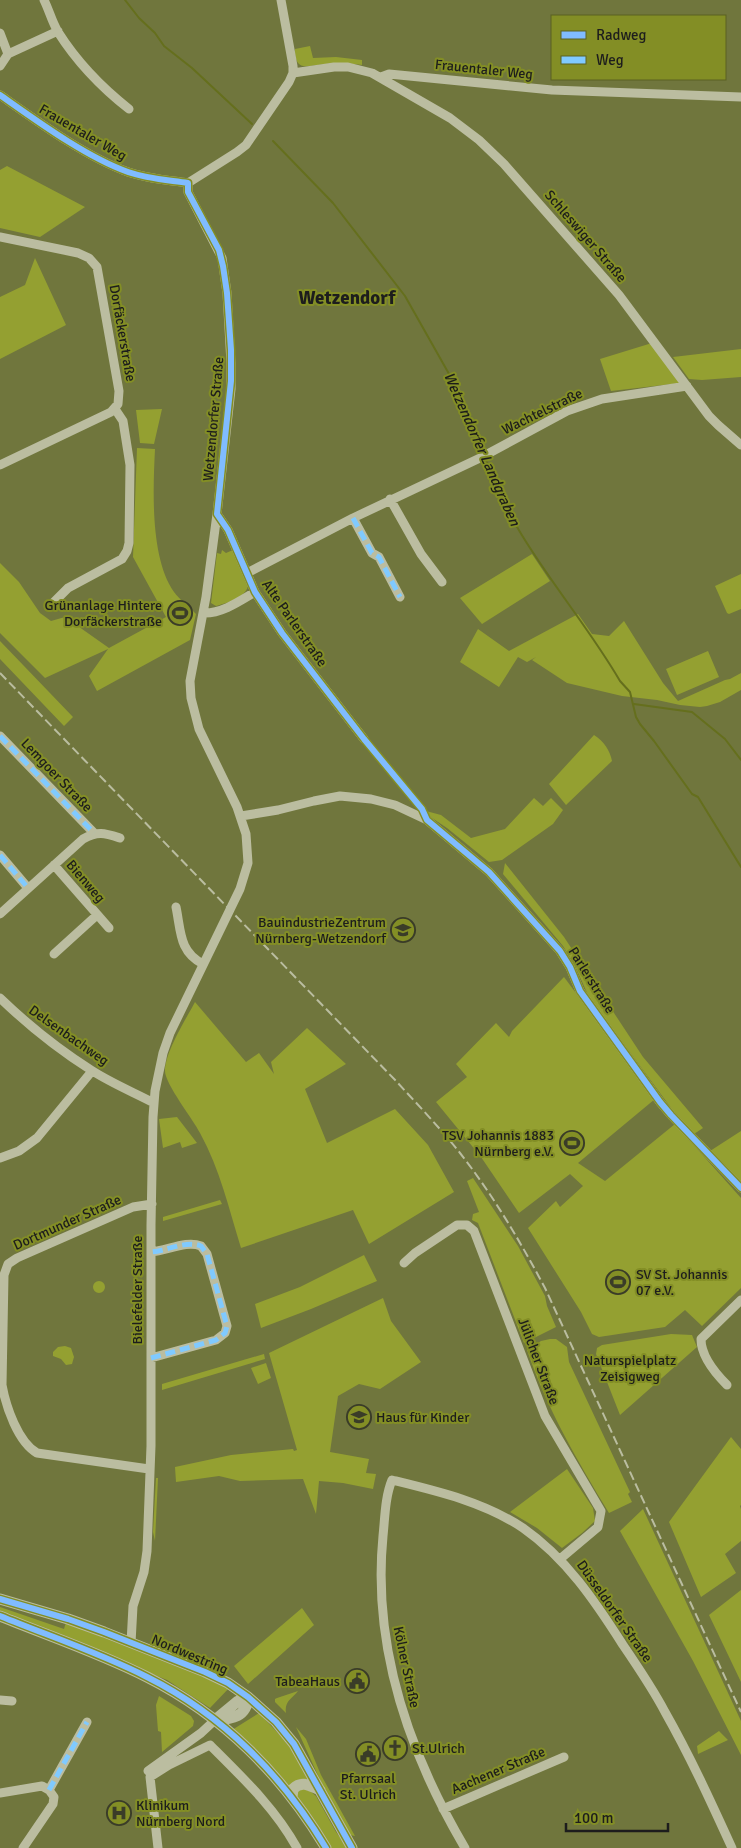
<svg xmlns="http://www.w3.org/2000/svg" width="741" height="1848" viewBox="0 0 741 1848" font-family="Signika,sans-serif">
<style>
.green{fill:#94a031}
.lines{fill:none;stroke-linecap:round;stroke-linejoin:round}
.stream{stroke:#656f1d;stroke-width:2}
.minor{stroke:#bbbda0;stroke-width:9}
.major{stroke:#b9bc9f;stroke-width:11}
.rail{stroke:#babda0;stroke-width:2;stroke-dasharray:9 4;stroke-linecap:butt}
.quiet{stroke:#80caff;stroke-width:5;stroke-dasharray:10 5;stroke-linecap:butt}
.cycleway-casing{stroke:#838e25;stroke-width:9}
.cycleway{stroke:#80bcff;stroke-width:6}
.labels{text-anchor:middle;stroke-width:4;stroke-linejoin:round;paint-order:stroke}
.street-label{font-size:14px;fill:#1d1d1d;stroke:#838e25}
.poi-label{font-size:14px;fill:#1d1d1d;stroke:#838e25;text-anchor:end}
.park-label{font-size:14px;fill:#1c1d1b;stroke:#838e25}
.water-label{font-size:15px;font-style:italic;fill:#1c1c1a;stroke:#838e25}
.district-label{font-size:19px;font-weight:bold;fill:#1d1d1d;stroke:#838e25}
</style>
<rect width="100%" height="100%" fill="#70763d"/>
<path class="green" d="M310,46L313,58L336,57L362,60V65C344,62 328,63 310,66C306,66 302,67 299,64C295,60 295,54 295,49Z
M7,166L85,207L40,237L0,228V170Z
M35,258L66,325L0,359V297L25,285Z
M652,343L681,383L611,391L600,359Z
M741,349V377L702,380L689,379L673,357Z
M162,409L154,444L140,443L136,410Z
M137,448L155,449C153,490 150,558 174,592C180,600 189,607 196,614L190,640L97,691L89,676L108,649L45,678L0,633V563L19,582L40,613L51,621L65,617L109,648L166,617L133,557Z
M222,550L226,553L233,550L248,586C245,598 227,603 216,606L211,603L217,553L221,554Z
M532,554L550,581L482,624L460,598Z
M741,574V609L729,614L727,613L715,586Z
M578,614L592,634L609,636L624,621L663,683L678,701L725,680L730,679L741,673V690L720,702L707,706L700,707L680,705L657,700L622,696L567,683L532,660L536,657L527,662L518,657L499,687L460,662L478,629L509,651Z
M0,641L73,717L64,726L0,659Z
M708,651L719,677L677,695L666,669Z
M594,735C604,741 610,751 612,761L566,805L549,784Z
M534,798L543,806L551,798L563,810L553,824L502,860L489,862L447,828L429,816L426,811L441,815L471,838L505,829Z
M505,863L564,937L643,1057L703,1128L694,1134L674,1112L589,997L574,964L563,946L503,874Z
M564,977L655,1099L578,1163L605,1181L675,1124L741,1198V1288L702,1326L685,1310L665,1327L599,1337L592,1334L581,1312L528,1228L556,1201L560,1207L583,1186L570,1174L519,1213L481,1157L436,1102L467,1077L456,1064L496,1023L509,1037L512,1031Z
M195,1002L246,1062L259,1053L274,1074L271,1062L307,1028L346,1064L305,1089L327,1143L395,1109L428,1145L454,1192L369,1244L353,1210L241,1248C229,1209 220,1169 200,1133C193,1119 165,1084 165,1071C165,1052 186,1019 195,1002Z
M177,1117L197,1143L182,1148L180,1142L163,1148L159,1119Z
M741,1131V1185L710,1151Z
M473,1178L518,1246L545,1296L547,1306L556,1327L524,1343L478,1223L472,1220L473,1214L479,1212L467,1181Z
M220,1200L222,1204L163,1221V1217Z
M364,1255L377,1281L311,1309L261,1328L255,1304L300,1287Z
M93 1287a6 6 0 1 1 12 0a6 6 0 1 1-12 0Z
M383,1298L391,1321L421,1362L380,1389L359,1384L338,1396L330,1452L369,1459L366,1473L376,1474L373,1489L343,1483L319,1481L316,1514L303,1479L240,1481L219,1476L176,1482L175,1467L231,1455L293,1449L294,1451L297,1450L269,1353Z
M671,1334L692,1335L697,1347L620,1415L596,1354L597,1348L602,1345Z
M550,1339H556L567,1347L569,1362L630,1492L628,1494L632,1502L609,1513C577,1460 547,1409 527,1350L541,1341Z
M65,1346L71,1348L74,1357L72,1364L66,1365L61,1359L53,1356V1352L58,1347Z
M264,1354L265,1359L162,1390V1384Z
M266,1363L271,1378L258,1384L251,1368Z
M731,1437L741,1449V1505L740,1506L741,1509V1541L725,1554L736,1573L701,1597L669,1522Z
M567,1469L593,1508L595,1521L582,1533L562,1548L537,1528L510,1512Z
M156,1478H158L155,1541L153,1532Z
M643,1509L741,1721V1755L693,1661L620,1531Z
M741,1590V1682L709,1615Z
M0,1607L64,1629L66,1622L230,1687L210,1708L167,1680L0,1613Z
M302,1608L314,1625L248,1684L234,1666Z
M298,1691C293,1698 284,1701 286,1713L275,1702V1699L277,1698Z
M159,1696L191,1716L194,1721L193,1726L162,1752L161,1732L158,1731L156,1705Z
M259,1713L293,1749L314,1785L288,1786L232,1730Z
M296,1727L306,1739L321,1775L355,1836L350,1835L321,1782Z
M719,1731L728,1740L698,1754L697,1746Z
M299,1788L310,1791L316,1796L336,1832L348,1848H329L296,1796Z"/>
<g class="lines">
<path class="stream" d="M125,0L139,18L155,33L164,46L192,68L252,124
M273,141L333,203L405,296L453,381L473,426L483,453
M486,460C513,542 577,607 620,681L630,692L636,717L640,724L654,741L692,794L698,797L741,867
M634,704L692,712L725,739L741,760"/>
<path class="minor" d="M44,0C49,10 52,22 58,32C77,62 101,87 129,109
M0,33L8,54L0,66
M8,54L58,31
M293,73L334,67H348L372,73L450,118L479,140L504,164L619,295L709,416L718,425L741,445
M381,77L389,74L552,90L741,97
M0,95C37,121 86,157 128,172C148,179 168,180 188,183
M188,183L237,152L246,145L289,82L293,73V66L281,0
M0,237L78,253L89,258L97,267L119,391L118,404L111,412L0,465
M390,499L421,554L442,582
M217,514L228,530L255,592L282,633L364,739
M353,518L372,553L379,557L400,597
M247,573L353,518L480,458L567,411L602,399L687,386
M53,603L68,588L122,559L127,551L129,543L130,465L123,421L115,409
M203,613C221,614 240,601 255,592
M0,736L94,833
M241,816L278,810L314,801L340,796L371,799L395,805L427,820L489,872L560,951L570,967L580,991L660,1102L671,1115L741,1188
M0,855L28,888
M54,865L109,928
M176,907C181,931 179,952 203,964
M0,914L83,839C98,831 104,833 120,838
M54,954L97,915
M0,998C28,1025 58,1049 91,1070C111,1083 133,1092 154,1103
M0,1158L19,1151L37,1138L92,1071
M404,1263L415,1253L457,1225H467L474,1231L545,1416L601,1511L598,1527L560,1559
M151,1358L216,1340L225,1333L227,1326L207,1254L201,1246C186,1240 167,1251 151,1252
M727,1385C715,1373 701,1356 701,1339L741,1300
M149,1469L37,1453C18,1442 6,1407 2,1385L4,1275L8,1264L17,1258L133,1207L152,1204
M131,1643L133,1606L144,1572L147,1551L151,1446V1225L153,1117L155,1091L163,1053L170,1033L240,889L248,863L246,834L237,807L199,729L191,698L190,681L206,597L217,514L231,389V363L227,293L222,258L188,192V183
M0,1700L12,1701
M148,1771L201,1733L215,1720
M49,1790L87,1722
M0,1793L42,1786L49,1790L54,1797L53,1804L23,1848
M443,1809L564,1757
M158,1848L150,1777L169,1765L210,1745C242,1777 275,1808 297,1848
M465,1848C409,1753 372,1648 383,1536C385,1517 385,1497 392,1480C437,1491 484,1502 523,1528C566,1558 595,1601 623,1645C638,1667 653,1689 665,1712C690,1756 711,1802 732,1848"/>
<path class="major" d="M0,1599L68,1619L104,1632L205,1672L228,1683L248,1697L276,1722L294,1744L352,1848
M0,1616C49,1636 100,1653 147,1677C223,1715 283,1776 326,1848
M215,1720C232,1719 247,1717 248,1697
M215,1720L238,1701L248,1697
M292,1797L293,1789C302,1780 310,1786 320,1790"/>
<path class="rail" d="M0,673L397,1082C418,1105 440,1128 460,1153C493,1195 520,1241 545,1288L741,1712"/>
<path class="quiet" d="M353,518L372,553L379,557L400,597
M0,736L94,833
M0,855L28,888
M151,1358L216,1340L225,1333L227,1326L207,1254L201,1246C186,1240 167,1251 151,1252
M49,1790L87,1722"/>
<defs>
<path id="cycleway" d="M0,95C37,121 86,157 128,172C148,179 168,180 188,183V192L219,250L223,266L227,293L231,350V381L217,514L228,530L255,592L282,633L364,739L422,809L427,820L489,872L560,951L570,967L580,991L660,1102L671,1115L741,1188
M0,1599L68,1619L104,1632L205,1672L228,1683L248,1697L276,1722L294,1744L352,1848
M0,1616C49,1636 100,1653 147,1677C223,1715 283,1776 326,1848"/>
</defs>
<use href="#cycleway" class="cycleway-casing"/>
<use href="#cycleway" class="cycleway"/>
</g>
<defs>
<symbol id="stadium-ring" viewBox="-11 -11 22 22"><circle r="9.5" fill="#838e25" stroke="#3a3c28" stroke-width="1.5"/><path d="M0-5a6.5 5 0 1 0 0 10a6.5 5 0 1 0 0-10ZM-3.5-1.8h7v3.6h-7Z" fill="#3a3c28"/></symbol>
<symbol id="school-ring" viewBox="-11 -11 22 22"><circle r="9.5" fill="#838e25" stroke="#3a3c28" stroke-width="1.5"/><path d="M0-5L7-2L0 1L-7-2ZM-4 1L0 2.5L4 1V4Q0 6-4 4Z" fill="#3a3c28"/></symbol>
<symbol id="civic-ring" viewBox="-11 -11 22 22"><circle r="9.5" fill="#838e25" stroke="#3a3c28" stroke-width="1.5"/><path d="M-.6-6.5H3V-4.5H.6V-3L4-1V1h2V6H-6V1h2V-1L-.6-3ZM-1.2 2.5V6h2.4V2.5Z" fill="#3a3c28"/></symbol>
<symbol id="church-ring" viewBox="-11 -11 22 22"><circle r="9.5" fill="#838e25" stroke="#3a3c28" stroke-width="1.5"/><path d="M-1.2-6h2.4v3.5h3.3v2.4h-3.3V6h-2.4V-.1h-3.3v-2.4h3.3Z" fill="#3a3c28"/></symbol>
<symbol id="hospital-ring" viewBox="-11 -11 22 22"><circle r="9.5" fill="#838e25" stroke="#3a3c28" stroke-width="1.5"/><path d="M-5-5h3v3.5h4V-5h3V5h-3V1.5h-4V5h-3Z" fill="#3a3c28"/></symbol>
</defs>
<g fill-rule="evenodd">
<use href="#stadium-ring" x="166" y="599" width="28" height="28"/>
<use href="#school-ring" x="389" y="916" width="28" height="28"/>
<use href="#stadium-ring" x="558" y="1129" width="28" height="28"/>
<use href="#stadium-ring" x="604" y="1268" width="28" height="28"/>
<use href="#school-ring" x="345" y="1403" width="28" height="28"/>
<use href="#civic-ring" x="343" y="1667" width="28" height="28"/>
<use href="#church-ring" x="381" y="1734" width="28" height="28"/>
<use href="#civic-ring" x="354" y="1740" width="28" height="28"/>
<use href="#hospital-ring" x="105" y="1799" width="28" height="28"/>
</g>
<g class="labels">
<g class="street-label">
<text transform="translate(484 69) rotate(6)" y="5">Frauentaler Weg</text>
<text transform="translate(83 132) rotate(30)" y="5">Frauentaler Weg</text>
<text transform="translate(586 236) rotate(49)" y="5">Schleswiger Straße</text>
<text transform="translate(123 333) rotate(80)" y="5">Dorfäckerstraße</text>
<text transform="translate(542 411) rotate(-26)" y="5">Wachtelstraße</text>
<text transform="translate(213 419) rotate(-85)" y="5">Wetzendorfer Straße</text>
<text transform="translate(295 623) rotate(55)" y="5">Alte Parlerstraße</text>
<text transform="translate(57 775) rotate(46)" y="5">Lemgoer Straße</text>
<text transform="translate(86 881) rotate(49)" y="5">Bienweg</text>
<text transform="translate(592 980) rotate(58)" y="5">Parlerstraße</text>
<text transform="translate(69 1035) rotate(35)" y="5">Delsenbachweg</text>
<text transform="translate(67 1222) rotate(-24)" y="5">Dortmunder Straße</text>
<text transform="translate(137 1290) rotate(-90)" y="5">Bielefelder Straße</text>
<text transform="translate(539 1361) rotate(69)" y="5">Jülicher Straße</text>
<text transform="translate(615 1611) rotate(55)" y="5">Düsseldorfer Straße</text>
<text transform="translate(190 1654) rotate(23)" y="5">Nordwestring</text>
<text transform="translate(407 1667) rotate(78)" y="5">Kölner Straße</text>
<text transform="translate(498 1770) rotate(-23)" y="5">Aachener Straße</text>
</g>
<g class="poi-label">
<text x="162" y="610">Grünanlage Hintere<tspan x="162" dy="16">Dorfäckerstraße</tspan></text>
<text x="386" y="927">BauindustrieZentrum<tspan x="386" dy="16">Nürnberg-Wetzendorf</tspan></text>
<text x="554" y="1140">TSV Johannis 1883<tspan x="554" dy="16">Nürnberg e.V.</tspan></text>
<text x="636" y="1279" text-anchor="start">SV St. Johannis<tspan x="636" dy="16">07 e.V.</tspan></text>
<text x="376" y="1422" text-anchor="start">Haus für Kinder</text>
<text x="340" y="1686">TabeaHaus</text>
<text x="412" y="1753" text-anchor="start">St.Ulrich</text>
<text x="368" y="1783" text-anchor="middle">Pfarrsaal<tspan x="368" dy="16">St. Ulrich</tspan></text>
<text x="136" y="1810" text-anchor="start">Klinikum<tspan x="136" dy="16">Nürnberg Nord</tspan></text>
</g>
<g class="park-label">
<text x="630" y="1365">Naturspielplatz<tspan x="630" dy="16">Zeisigweg</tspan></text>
</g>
<g class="water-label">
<text transform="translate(482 449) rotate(66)" y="5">Wetzendorfer Landgraben</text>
</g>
<g class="district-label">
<text x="347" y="304">Wetzendorf</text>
</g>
</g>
<rect x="551" y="15" width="175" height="65" fill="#838e25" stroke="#5a6122"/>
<rect x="561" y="31" width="25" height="8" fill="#80bcff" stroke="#5a6122"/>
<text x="596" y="40" font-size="15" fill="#1d1d1d">Radweg</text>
<rect x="561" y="56" width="25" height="8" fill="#80caff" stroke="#5a6122"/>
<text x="596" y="65" font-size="15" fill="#1d1d1d">Weg</text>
<path d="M566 1823v8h102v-8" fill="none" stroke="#1d1d1d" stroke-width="2.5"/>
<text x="574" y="1823" font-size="15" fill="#1d1d1d" stroke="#838e25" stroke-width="4" paint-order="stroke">100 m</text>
</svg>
